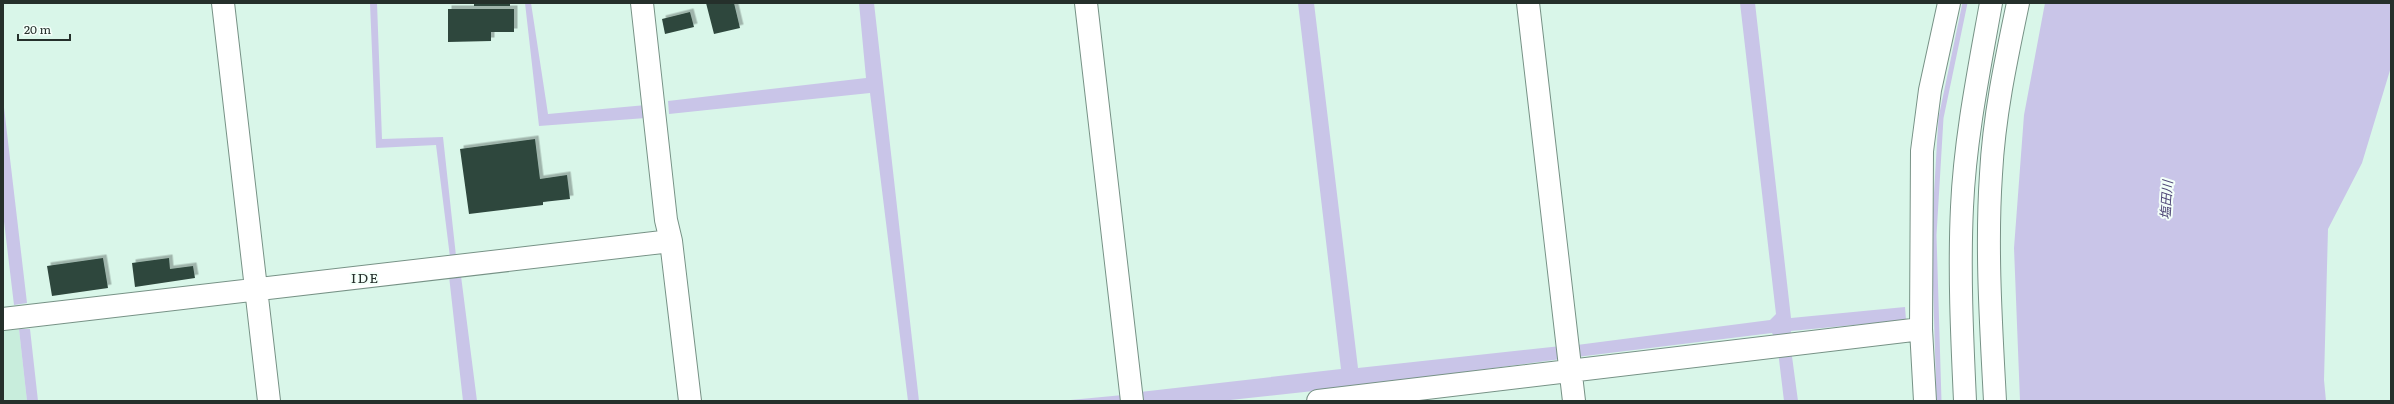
<svg xmlns="http://www.w3.org/2000/svg" width="2394" height="404" viewBox="0 0 2394 404" font-family="Literata,'Noto Sans JP',serif">
<style>
.built{fill:#c8eddc}
.water{fill:#c9c5e8}
.lines{fill:none;stroke-linecap:round;stroke-linejoin:round}
.stream{stroke:#c9c5e8;stroke-width:5}
.building{fill:#2f473d;filter:url(#shadow)}
.minor-casing{stroke:#779286;stroke-width:24}
.minor{stroke:#fff;stroke-width:22}
.labels{text-anchor:middle;stroke-width:4;stroke-linejoin:round;paint-order:stroke}
.water-label{font-size:13px;font-style:italic;fill:#4d4575;stroke:#f3fff9}
.quarter-label{font-size:14px;letter-spacing:1px;fill:#25302b;stroke:#f3fff9}
</style>
<defs>
<filter id="shadow"><feDropShadow dx="3.5" dy="-3.5" stdDeviation="0" flood-color="#0004"/></filter>
</defs>
<rect width="100%" height="100%" fill="#d9f6e9"/>
<path class="built" d="M19,329L27,401H3V330Z"/>
<path class="water" d="M370,3H377L382,139L443,137L456,256L450,257L436,145L376,148Z
M525,3H531L548,114L646,105V118L539,126Z
M859,3H874L919,401H908L870,93L669,114L668,101L866,78Z
M1298,3H1314L1358,368L1561,346V359L1359,386L1221,401H1141L1140,392L1341,369Z
M1740,3H1755L1791,318L1905,307L1906,320L1791,331L1790,339L1776,340L1772,333L1577,357V345L1770,320L1776,314Z
M2045,3H2391V67L2362,163L2328,229L2324,380L2326,401H2020L2014,248L2024,115Z
M3,99L27,303L14,305L3,213Z
M449,276H461L477,401H463Z
M19,329H30L38,401H27Z
M1791,349L1798,401H1784L1778,351Z
M1123,395V401H1060Z"/>
<g class="lines">
<path class="stream" d="M1939,401L1934,235L1941,118L1965,3"/>
</g>
<path class="building" d="M474,3H510V6H474Z
M706,3H734L740,28L714,34Z
M448,9H514V32H491V41L448,42Z
M690,12L694,27L665,34L662,19Z
M535,139L540,179L567,175L570,199L543,202V205L469,214L460,149Z
M103,258L108,288L52,296L47,266Z
M169,258L170,269L193,266L195,278L135,287L132,263Z"/>
<g class="lines">
<defs>
<path id="minor" d="M223,3L269,401
M1086,3L1132,401
M1528,3L1574,401
M671,241L690,401
M3,319L671,241L666,220L642,3
M1318,401L1921,329
M1925,401L1921,329L1922,151L1930,90L1949,3
M1965,401C1962,337 1959,271 1962,207C1965,139 1979,70 1991,3
M1995,401C1991,325 1986,249 1991,174C1994,116 2006,60 2018,3"/>
</defs>
<use href="#minor" class="minor-casing"/>
<use href="#minor" class="minor"/>
</g>
<g class="labels">
<g class="water-label">
<text transform="translate(2166 200) rotate(-86)" y="5">塩田川</text>
</g>
<g class="quarter-label">
<text x="365" y="283">IDE</text>
</g>
</g>
<rect width="2394" height="404" fill="none" stroke="#25302b" stroke-width="8"/>
<path d="M18 34v6h52v-6" fill="none" stroke="#25302b" stroke-width="2"/>
<text x="24" y="34" font-size="12" fill="#25302b" stroke="#f3fff9" stroke-width="3" paint-order="stroke">20 m</text>
</svg>
